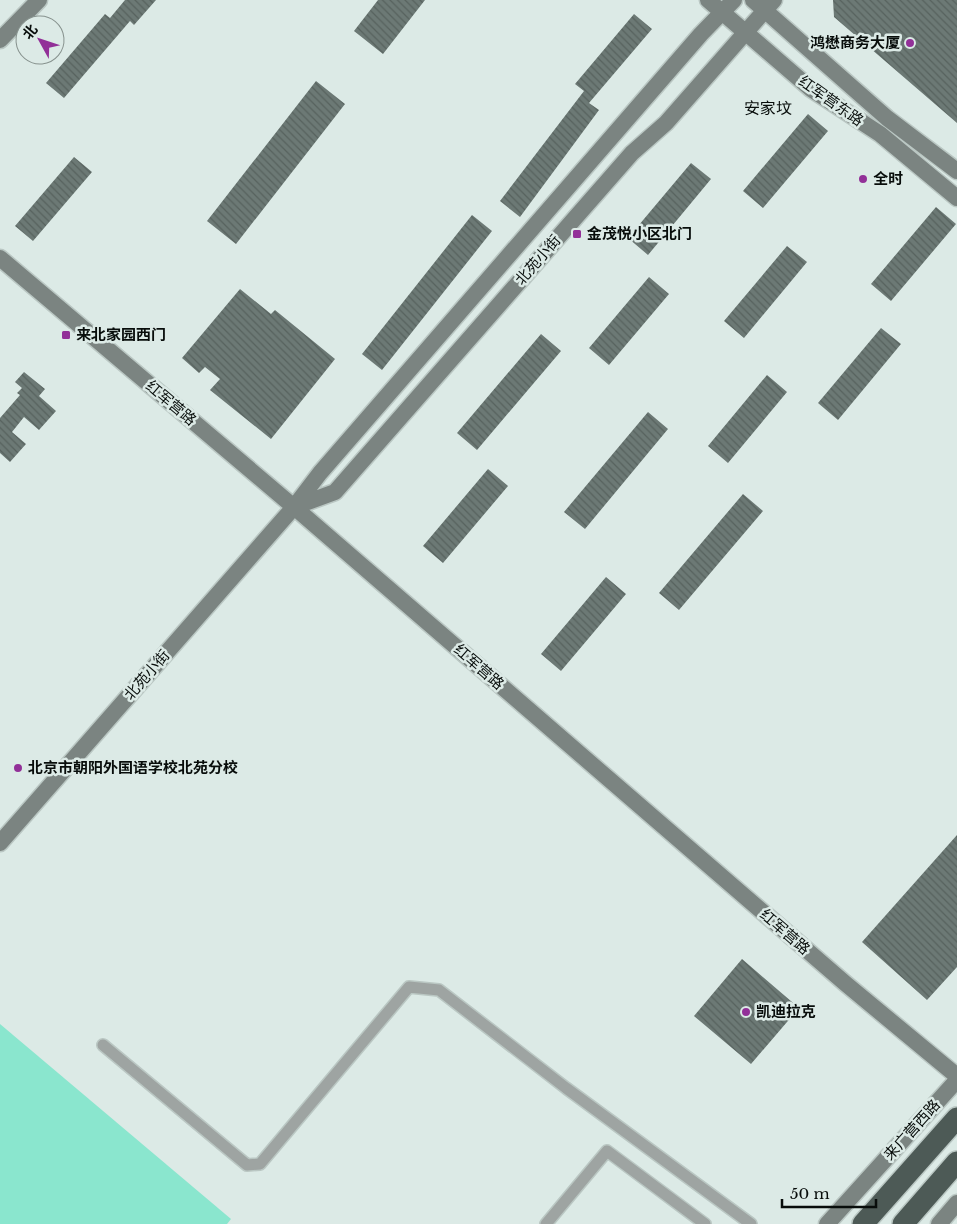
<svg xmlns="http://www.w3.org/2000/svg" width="957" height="1224" viewBox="0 0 957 1224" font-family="'Libre Baskerville','Noto Sans SC',serif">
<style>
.pitch{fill:#8ae6ce}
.building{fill:url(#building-back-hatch)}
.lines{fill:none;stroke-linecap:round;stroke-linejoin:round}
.street-casing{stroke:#bac7c3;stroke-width:14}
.secondary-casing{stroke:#bac7c3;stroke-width:19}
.highway-casing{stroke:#bac7c3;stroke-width:24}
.street{stroke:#9ea4a2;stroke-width:11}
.secondary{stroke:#7b8481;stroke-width:16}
.highway{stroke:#4d5a56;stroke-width:21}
.poi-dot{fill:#923098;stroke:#dceae6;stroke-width:2}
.labels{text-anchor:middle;stroke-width:5;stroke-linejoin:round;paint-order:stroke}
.poi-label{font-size:15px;font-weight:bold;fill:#080d0b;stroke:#dceae6;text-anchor:start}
.street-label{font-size:15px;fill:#080d0b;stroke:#dceae6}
.neighbourhood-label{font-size:16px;fill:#080d0b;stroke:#dceae6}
</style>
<defs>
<pattern id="building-back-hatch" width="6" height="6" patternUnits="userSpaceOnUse" patternTransform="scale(1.25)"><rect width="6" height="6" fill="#6c7975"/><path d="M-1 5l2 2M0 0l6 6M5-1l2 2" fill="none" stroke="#57625e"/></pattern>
</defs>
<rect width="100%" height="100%" fill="#dceae6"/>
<path class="pitch" d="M0,1024L231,1219L227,1224H0Z"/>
<path class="building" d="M125,0H156L134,25L130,21L64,98L46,83L105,14L110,18Z
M378,0H425L383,54L354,31Z
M833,0H957V123L834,17Z
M634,14L652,29L589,103L599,110L520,217L500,201L584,91L575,84Z
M316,81L345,104L236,244L207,221Z
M808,114L828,131L763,208L743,191Z
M74,157L92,172L33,241L15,226Z
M691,163L711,179L648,255L628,238Z
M936,207L956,224L891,301L871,284Z
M472,215L492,231L382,370L362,354Z
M787,246L807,262L744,338L724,321Z
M649,277L669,294L609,365L589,348Z
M240,289L271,314L275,310L335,359L271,439L210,390L220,379L205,367L199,373L182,358Z
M881,328L901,344L838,420L818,403Z
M541,334L561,351L477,450L457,433Z
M24,372L45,389L39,396L56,411L39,430L24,417L12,432L26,444L10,462L0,453V418L20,395L17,393L22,388L15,382Z
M767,375L787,392L728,463L708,446Z
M648,412L668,429L585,529L564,512Z
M488,469L508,486L443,563L423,546Z
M743,494L763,511L679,610L659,593Z
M606,577L626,594L561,671L541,654Z
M957,835V967L927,1000L862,942Z
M742,959L799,1008L751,1064L694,1016Z"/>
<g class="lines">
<defs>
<path id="street" d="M103,1045L247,1165L260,1164L409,987L439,990L566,1088L751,1224
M546,1224L607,1151L705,1224"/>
<path id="secondary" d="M708,0L811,89L880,134L957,198
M753,0L887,118L957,171
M0,40L39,0
M0,258L294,507L846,984L957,1076
M294,507L335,492L632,153L666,123L774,0
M0,843L294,507L320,473L701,34L734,0
M827,1224L957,1080
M939,1224L957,1203"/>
<path id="highway" d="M863,1224L957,1118
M903,1224L957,1162"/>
</defs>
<use href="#street" class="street-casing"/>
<use href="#secondary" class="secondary-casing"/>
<use href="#highway" class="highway-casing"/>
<use href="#street" class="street"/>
<use href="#secondary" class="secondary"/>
<use href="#highway" class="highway"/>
</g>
<g class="poi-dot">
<circle cx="910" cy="43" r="5"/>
<circle cx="863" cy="179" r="5"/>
<rect x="572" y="229" width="10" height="10" rx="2.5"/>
<rect x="61" y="330" width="10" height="10" rx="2.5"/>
<circle cx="18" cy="768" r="5"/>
<circle cx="746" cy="1012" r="5"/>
</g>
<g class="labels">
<g class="poi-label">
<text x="900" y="48" text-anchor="end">鸿懋商务大厦</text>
<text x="873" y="184">全时</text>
<text x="587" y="239">金茂悦小区北门</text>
<text x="76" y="340">来北家园西门</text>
<text x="28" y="773">北京市朝阳外国语学校北苑分校</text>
<text x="756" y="1017">凯迪拉克</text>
</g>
<g class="street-label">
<text transform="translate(831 101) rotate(35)" y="5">红军营东路</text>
<text transform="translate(538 260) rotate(-49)" y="5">北苑小街</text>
<text transform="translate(171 403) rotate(40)" y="5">红军营路</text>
<text transform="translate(479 667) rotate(41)" y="5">红军营路</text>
<text transform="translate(147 675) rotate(-49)" y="5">北苑小街</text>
<text transform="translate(785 932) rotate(41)" y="5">红军营路</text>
<text transform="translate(912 1130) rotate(-48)" y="5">来广营西路</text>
</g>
<g class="neighbourhood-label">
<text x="768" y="114">安家坟</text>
</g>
</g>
<g transform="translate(40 40) rotate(310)"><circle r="24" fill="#dceae6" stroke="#87928e"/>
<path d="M0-4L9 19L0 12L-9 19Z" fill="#923098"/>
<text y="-8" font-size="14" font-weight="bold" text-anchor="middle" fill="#080d0b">北</text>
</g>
<path d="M782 1199v8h94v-8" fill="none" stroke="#080d0b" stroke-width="2.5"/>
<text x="790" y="1199" font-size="15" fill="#080d0b" stroke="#dceae6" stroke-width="4" paint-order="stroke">50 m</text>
</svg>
